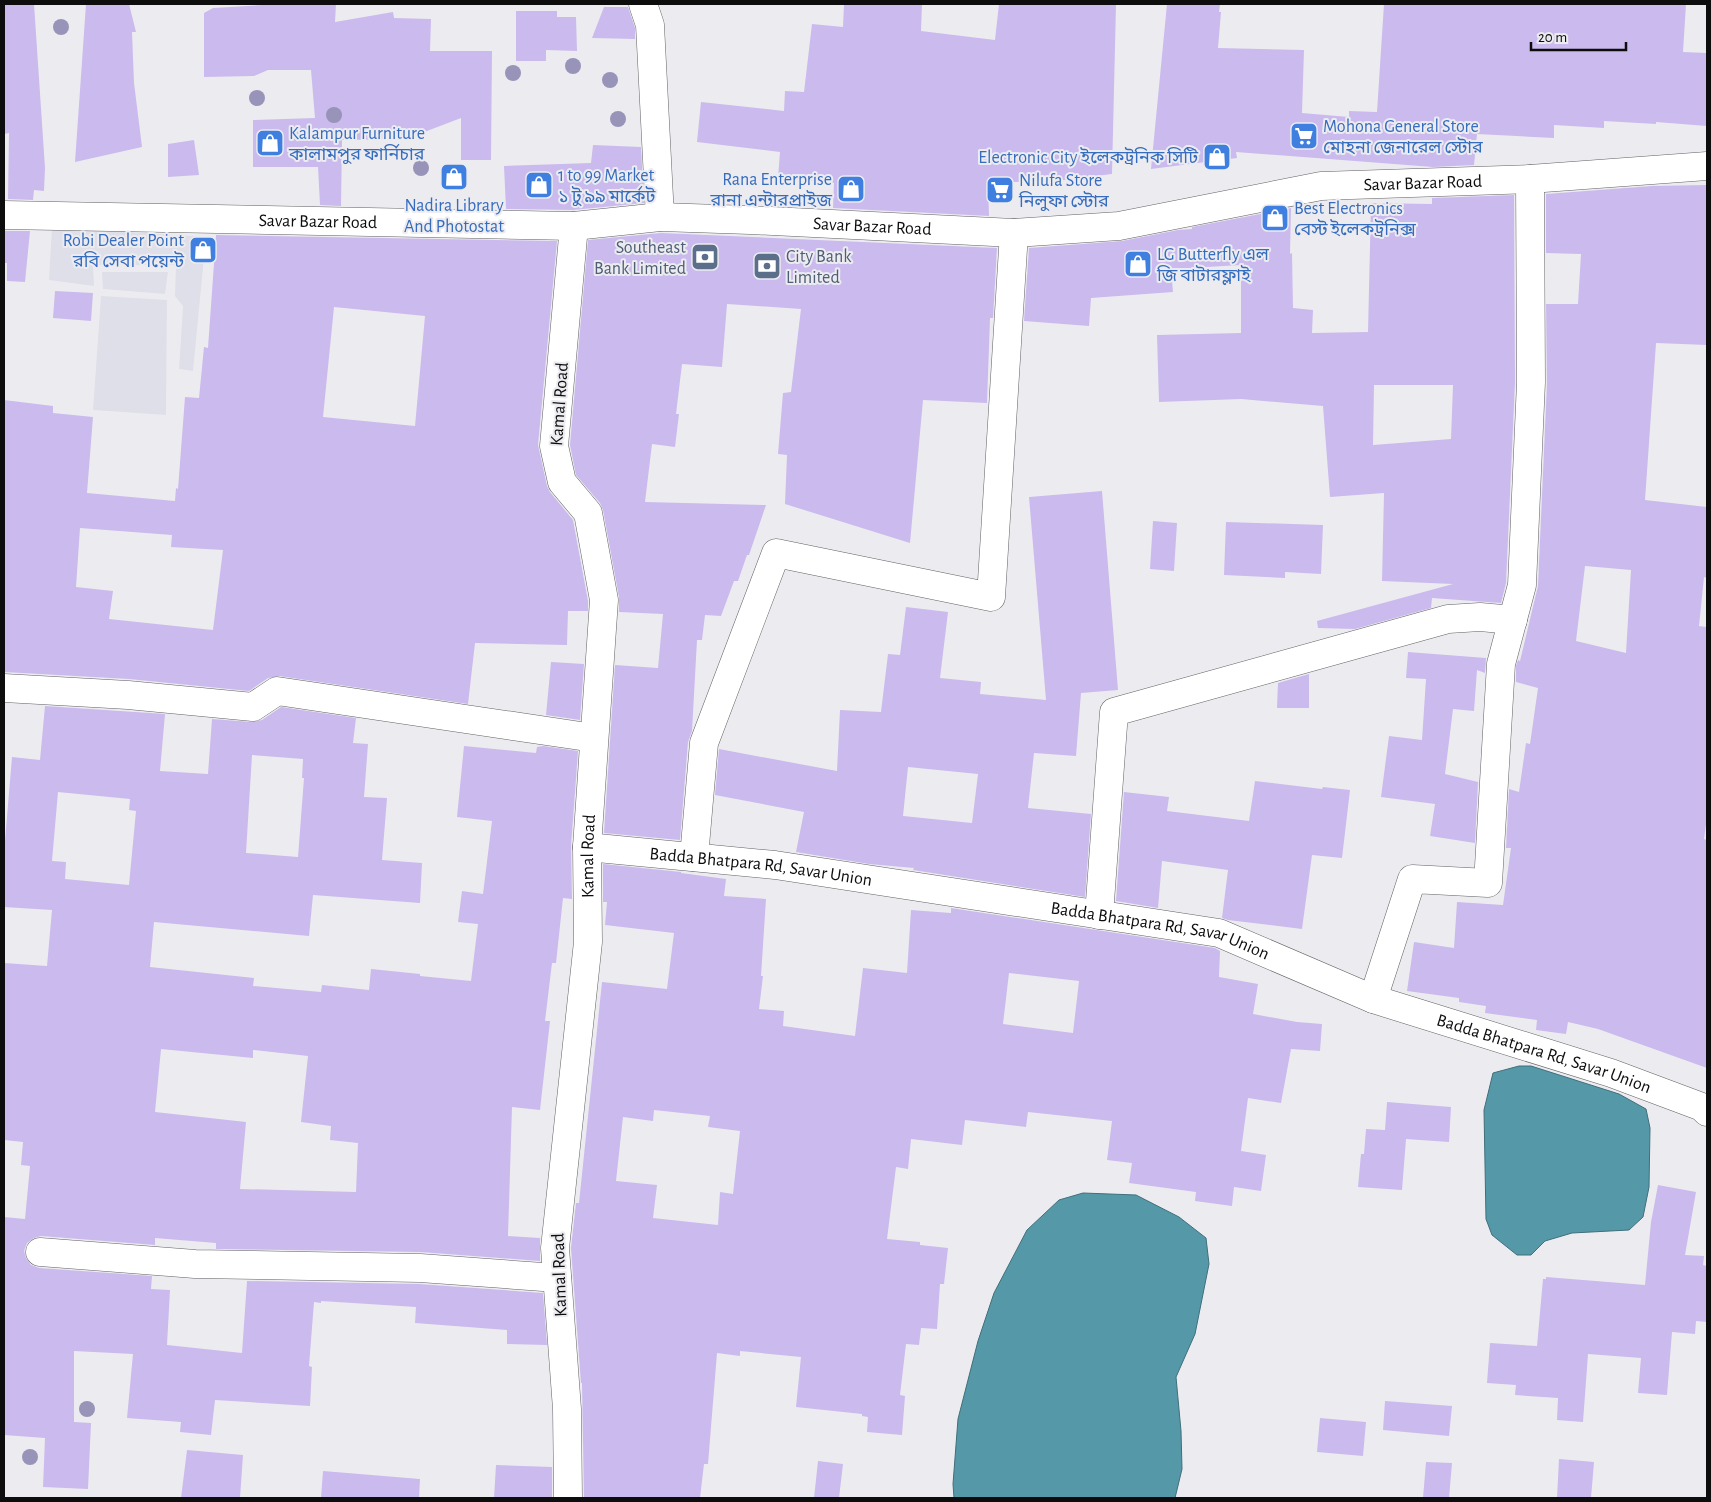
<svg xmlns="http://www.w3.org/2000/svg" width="1711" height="1502" viewBox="0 0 1711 1502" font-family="'Alegreya Sans','Noto Sans Bengali',sans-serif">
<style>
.built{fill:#dfdfea}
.water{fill:#5599a9;stroke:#3f6f7a}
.building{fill:#cbbaed;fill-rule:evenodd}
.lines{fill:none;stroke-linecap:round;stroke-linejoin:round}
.street-casing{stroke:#626265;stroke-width:29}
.street{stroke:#fff;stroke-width:28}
.tree{fill:#9893b8}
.labels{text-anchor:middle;stroke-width:4;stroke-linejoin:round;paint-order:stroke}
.shop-label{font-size:18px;fill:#366cbe;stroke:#ececf0;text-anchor:start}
.street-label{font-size:18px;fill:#0d0d0e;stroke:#ececf0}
.service-label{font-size:18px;fill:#4e5e75;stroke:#ececf0;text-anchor:end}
</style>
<rect width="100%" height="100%" fill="#ececf0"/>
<path class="built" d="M52,227L206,237L193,371L179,369L183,306L175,296L176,265H93L94,286L49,280Z
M102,272H168L165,294L103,289Z
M101,296L167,300L166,415L93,410Z"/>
<path class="water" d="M1519,1066H1531L1619,1094L1646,1109L1650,1128L1649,1187L1643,1217L1629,1230L1572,1233L1545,1241L1531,1255H1517L1492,1235L1486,1219L1484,1110L1493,1073Z
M1083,1193L1136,1195L1179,1217L1206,1238L1209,1264L1195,1334L1176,1377L1181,1431L1182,1469L1175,1498H954L953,1484L958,1419L978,1341L994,1293L1027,1230L1059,1200Z"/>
<path class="building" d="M4,4H34L45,168L44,191L34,190L33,200L8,199L9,133L4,134Z
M86,4H129L136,32H132L134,83L142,147L75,162Z
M280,4H336L335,22L393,12L394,18L431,19L430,51H492L491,160H461V118L406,139L342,140L341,206L320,205L318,167H253V120L315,118L311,70H268L254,76L204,77V13L213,8Z
M844,4H922L921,31L995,40L999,4H1116L1112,174L1048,182H988L989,216L833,208L834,183L778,178L780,152L697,142L701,102L784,111L785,91L804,92L812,24L843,27Z
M1167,4H1220L1219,12H1221L1218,48L1304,50L1302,113L1349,117V111L1377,112L1384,4H1686L1683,52L1707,53V126L1656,122V124L1604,121V128L1554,125V138L1477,134L1474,165L1433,167L1236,152L1237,158L1151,169Z
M604,7H628L635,28V39L592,38Z
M516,11H557V17H576L577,51L546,50V61H516Z
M194,140L199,175L168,177V144Z
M593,145L641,147L644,203L573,210L506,209L504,166L591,163Z
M1707,185V345L1656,343L1645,500L1707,507V578L1704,577L1699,626L1707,627V817L1704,839L1707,840V1068L1598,1029L1568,1022L1566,1034L1536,1030L1537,1020L1485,1013L1486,1006L1459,1002V998L1407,991L1414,942L1454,948L1457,902L1503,905L1511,848H1506L1509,789L1519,792L1526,743L1530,744L1538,688L1516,682V666L1518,660L1520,661L1538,586L1547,383L1546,304H1578L1581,254L1546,253V194L1652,186ZM1585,566L1631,570L1626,653L1576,641Z
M1514,195L1515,382L1506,583L1501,603L1432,598L1431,608L1355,629L1318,628L1317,621L1453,584L1382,581L1384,493L1330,497L1323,406L1241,399L1159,402L1157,335L1241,333V265L1171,269L1173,292L1091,298L1089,326L1024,321L1029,248L1122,241L1178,230L1192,229V227L1291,208L1290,254L1292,253L1293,308L1313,310L1312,333L1368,332L1371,203L1432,204V198ZM1374,385H1453L1451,439L1373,445Z
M4,231H30L25,282L7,281V263H4Z
M661,233L997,248L993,318H990L987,403L923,400L910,543L785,504L787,455L778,454L783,393L791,392L801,309L727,304L722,367L682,364L676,414H679L675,447L652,444L645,502L766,505L749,555H747L738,581H734L721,616L705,615L702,640H697L692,731L688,742L680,840L604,833L615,665L658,668L663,614L619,612V597L603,510L600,503L576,475L570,445L588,240Z
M216,235L557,241L538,445L547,486L550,492L573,520L588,601V611H568L567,645L475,643L468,704L279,676L268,678L249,691L129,679L4,672V400L53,406V413L93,417L87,493L175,501L176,488L178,489L185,397L199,398L204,347L208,348ZM334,307L425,316L415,426L323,417ZM80,528L172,535L171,547L223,550L213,630L109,619L113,591L76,587Z
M55,291L93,293L91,321L53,318Z
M1102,491L1118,690L1081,693L1076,756L1034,753L1028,808L1091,814L1085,897L913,870L914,868L869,864L796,852L804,812L715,795L719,749L837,771L840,710L881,712L888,654L900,655L906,607L948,612L940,678L981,682L980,694L1046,700L1029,497ZM908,767L978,774L972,823L903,816Z
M1153,521L1177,523L1174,571L1150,569Z
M1226,522L1323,525L1321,574L1285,572V578L1224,575Z
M1408,652L1486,658L1485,673L1477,670L1474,711L1453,709L1445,774L1478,782L1475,843L1430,836L1435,804L1381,797L1389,736L1422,740L1426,679L1406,678Z
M551,662L584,664L580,720L546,715Z
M1309,674V708H1277L1278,683Z
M45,706L165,714L160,771L208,774L212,719L252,722L262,720L281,707L356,718L353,743L368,744L364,797L387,798L382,860L422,863L420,903L313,895L309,936L154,922L150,967L254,978L253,986L321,992L322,985L369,990L371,969L420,974V976L471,981L478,924L458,922L462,891L483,894L492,821L457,817L464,746L536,753L537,747L543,746L578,751L571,846L572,899L563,898L556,963H552L545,1021H550L540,1110L512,1107L508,1236L540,1238V1261L420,1252L216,1249V1243L155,1238V1245L41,1236L34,1238L27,1243L24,1251L26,1258L31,1265L39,1268L152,1276L151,1289L170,1290L167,1345L242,1353L247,1281L419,1284L543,1293L547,1345L507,1344V1330L415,1323L416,1307L321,1301V1303L314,1302L309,1366L312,1367L310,1406L215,1400L211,1435L180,1432L181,1422L127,1418L133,1354L74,1351V1422L91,1423L88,1489L43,1487L45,1438L4,1435V1217L25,1219L30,1166L21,1165L23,1142L4,1140V963L47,966L52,910L4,907V853L12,757L40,760ZM252,755L303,759L302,778H304L298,857L246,853ZM58,792L130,799L129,810L136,811L129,885L65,879L66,862L52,861ZM161,1049L253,1058V1050L308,1056L301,1122L331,1126L330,1140L358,1143L356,1192L240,1189L246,1122L155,1112Z
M1255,781L1322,789L1323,787L1350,790L1342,858L1312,855L1302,929L1228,920L1222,918L1228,870L1162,861L1158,908L1116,901L1124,792L1169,797L1167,811L1249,821Z
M603,864L681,872V873L726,879L724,896L766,899L761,976H763L759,1009L784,1011L783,1026L855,1036L863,968L907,973L911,910L951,913V908L1215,948L1220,951L1219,977L1258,984L1253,1014L1297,1022L1322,1024L1320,1051L1291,1049L1281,1103L1248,1098L1241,1151L1266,1155L1261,1191L1234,1187L1232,1206L1195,1201L1196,1192L1129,1183L1132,1163L1107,1160L1112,1121L1028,1112L1026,1127L965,1120L962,1145L911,1139L908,1169L896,1167L887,1239L920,1242V1245L948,1248L944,1284H940L937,1329L921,1328L919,1345L906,1344L900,1395L905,1396L902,1435L867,1432L868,1417L862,1416V1414L796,1407L801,1357L740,1351V1356L717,1353L708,1464H704L700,1498H584L582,1383H581L571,1248L576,1203H579L602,982L667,989L674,933L605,925L607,902H603ZM1009,973L1079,981L1073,1033L1003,1024ZM654,1110L710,1116L708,1127L740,1131L733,1194L720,1192L718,1225L653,1218L657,1185L616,1181L623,1117L653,1121Z
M1387,1102L1451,1107L1449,1142L1406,1139L1402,1190L1358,1187L1361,1154H1364L1366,1129L1385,1130Z
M1658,1185L1696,1192L1685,1255L1704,1256L1703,1265L1707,1266V1322L1696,1321L1695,1334L1672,1332L1667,1395L1638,1393L1641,1358L1588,1354L1583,1422L1557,1420L1558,1398L1515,1395L1516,1385L1487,1383L1490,1343L1537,1346L1543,1279H1546V1277L1645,1285L1651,1222Z
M1385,1401L1452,1406L1449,1436L1383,1430Z
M1320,1418L1366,1422L1363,1456L1317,1452Z
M187,1450L243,1455L240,1498H181Z
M1559,1459L1594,1462L1591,1498H1557Z
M818,1461L843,1464L839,1498H814Z
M1426,1462L1452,1463L1449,1498H1423Z
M496,1465L552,1467V1498H494Z
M323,1471L420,1479L419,1498H321Z"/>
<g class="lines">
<defs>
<g id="street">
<path d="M643,4L650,25L660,217"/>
<path id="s1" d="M4,215L574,226L660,217L750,220L1014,233L1119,226L1321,186L1530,179L1707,166"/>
<path d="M4,688L128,695L253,707L277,691L594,738"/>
<path id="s2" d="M587,847L775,865L1219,933L1373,999L1611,1073L1702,1107L1707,1112"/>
<path d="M694,857L704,743L776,553L991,597L1014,233"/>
<path d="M1099,915L1114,712L1448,619L1480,617L1513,620"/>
<path d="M1373,999L1412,879L1488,883L1501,664L1522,585L1531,382L1530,179"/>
<path d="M40,1252L195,1264L420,1268L557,1278"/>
<path id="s3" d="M568,1498L567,1409L555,1248L588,942L587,847L604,600L588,513L562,482L554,446L574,226"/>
</g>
</defs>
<use href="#street" class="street-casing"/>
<use href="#street" class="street"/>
</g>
<g class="tree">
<circle cx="61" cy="27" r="8"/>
<circle cx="573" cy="66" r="8"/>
<circle cx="513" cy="73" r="8"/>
<circle cx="610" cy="80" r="8"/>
<circle cx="257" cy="98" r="8"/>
<circle cx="334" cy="115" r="8"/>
<circle cx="618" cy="119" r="8"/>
<circle cx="421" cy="168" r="8"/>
<circle cx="87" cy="1409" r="8"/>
<circle cx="30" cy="1457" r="8"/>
</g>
<defs>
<symbol id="supermarket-square" viewBox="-11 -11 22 22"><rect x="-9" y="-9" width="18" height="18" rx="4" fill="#3f7fe0" stroke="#ececf0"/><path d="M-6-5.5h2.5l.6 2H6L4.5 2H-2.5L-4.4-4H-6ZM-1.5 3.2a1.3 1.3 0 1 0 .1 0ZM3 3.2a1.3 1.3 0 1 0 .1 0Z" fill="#fff"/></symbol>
<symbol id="shop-square" viewBox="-11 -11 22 22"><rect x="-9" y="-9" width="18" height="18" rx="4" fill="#3f7fe0" stroke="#ececf0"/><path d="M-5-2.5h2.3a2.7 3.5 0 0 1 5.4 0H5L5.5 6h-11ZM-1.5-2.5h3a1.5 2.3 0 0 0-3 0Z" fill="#fff"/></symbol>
<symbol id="bank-square" viewBox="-11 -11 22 22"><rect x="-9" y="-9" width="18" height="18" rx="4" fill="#5c6f8a" stroke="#ececf0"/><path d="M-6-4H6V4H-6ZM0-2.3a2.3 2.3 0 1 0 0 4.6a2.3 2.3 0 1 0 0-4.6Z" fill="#fff"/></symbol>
</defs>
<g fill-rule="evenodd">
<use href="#supermarket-square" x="1288" y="120" width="32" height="32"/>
<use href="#shop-square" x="254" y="127" width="32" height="32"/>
<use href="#shop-square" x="1201" y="141" width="32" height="32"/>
<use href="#shop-square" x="438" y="161" width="32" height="32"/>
<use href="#shop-square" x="523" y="169" width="32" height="32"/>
<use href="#shop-square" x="835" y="173" width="32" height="32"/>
<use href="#supermarket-square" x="984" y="174" width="32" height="32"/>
<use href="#shop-square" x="1259" y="202" width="32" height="32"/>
<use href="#shop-square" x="187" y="234" width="32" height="32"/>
<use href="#bank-square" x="689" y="241" width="32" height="32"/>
<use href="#shop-square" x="1122" y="248" width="32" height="32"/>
<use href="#bank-square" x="751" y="250" width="32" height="32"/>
</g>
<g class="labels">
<g class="shop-label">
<text x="1323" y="132">Mohona General Store<tspan x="1323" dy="21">মোহনা জেনারেল স্টোর</tspan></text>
<text x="289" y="139">Kalampur Furniture<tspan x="289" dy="21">কালামপুর ফার্নিচার</tspan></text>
<text x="1198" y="163" text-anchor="end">Electronic City ইলেকট্রনিক সিটি</text>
<text x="558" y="181">1 to 99 Market<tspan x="558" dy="21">১ টু ৯৯ মার্কেট</tspan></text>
<text x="832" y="185" text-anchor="end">Rana Enterprise<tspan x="832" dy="21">রানা এন্টারপ্রাইজ</tspan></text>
<text x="1019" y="186">Nilufa Store<tspan x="1019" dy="21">নিলুফা স্টোর</tspan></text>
<text x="454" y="211" text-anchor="middle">Nadira Library<tspan x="454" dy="21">And Photostat</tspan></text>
<text x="1294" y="214">Best Electronics<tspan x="1294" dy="21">বেস্ট ইলেকট্রনিক্স</tspan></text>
<text x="184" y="246" text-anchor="end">Robi Dealer Point<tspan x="184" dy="21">রবি সেবা পয়েন্ট</tspan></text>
<text x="1157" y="260">LG Butterfly এল<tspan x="1157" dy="21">জি বাটারফ্লাই</tspan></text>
</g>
<g class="street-label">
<text dy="6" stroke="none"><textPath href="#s1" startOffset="1424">Savar Bazar Road</textPath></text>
<text dy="6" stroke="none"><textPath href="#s1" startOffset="314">Savar Bazar Road</textPath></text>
<text dy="6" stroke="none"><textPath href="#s1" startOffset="869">Savar Bazar Road</textPath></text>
<text transform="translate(559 404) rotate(-86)" y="6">Kamal Road</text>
<text dy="6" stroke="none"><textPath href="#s3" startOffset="644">Kamal Road</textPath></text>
<text dy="6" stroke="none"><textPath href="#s2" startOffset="175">Badda Bhatpara Rd, Savar Union</textPath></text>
<text dy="6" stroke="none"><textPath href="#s2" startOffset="580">Badda Bhatpara Rd, Savar Union</textPath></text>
<text dy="6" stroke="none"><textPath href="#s2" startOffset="985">Badda Bhatpara Rd, Savar Union</textPath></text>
<text transform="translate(559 1275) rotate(-92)" y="6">Kamal Road</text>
</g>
<g class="service-label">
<text x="686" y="253">Southeast<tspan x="686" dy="21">Bank Limited</tspan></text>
<text x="786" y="262" text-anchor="start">City Bank<tspan x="786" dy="21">Limited</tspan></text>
</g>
</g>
<rect width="1711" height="1502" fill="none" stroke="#0d0d0e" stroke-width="10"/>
<path d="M1531 42v8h95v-8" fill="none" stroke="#0d0d0e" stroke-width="2.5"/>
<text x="1538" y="42" font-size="15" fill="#0d0d0e" stroke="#ececf0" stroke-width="4" paint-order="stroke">20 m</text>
</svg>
